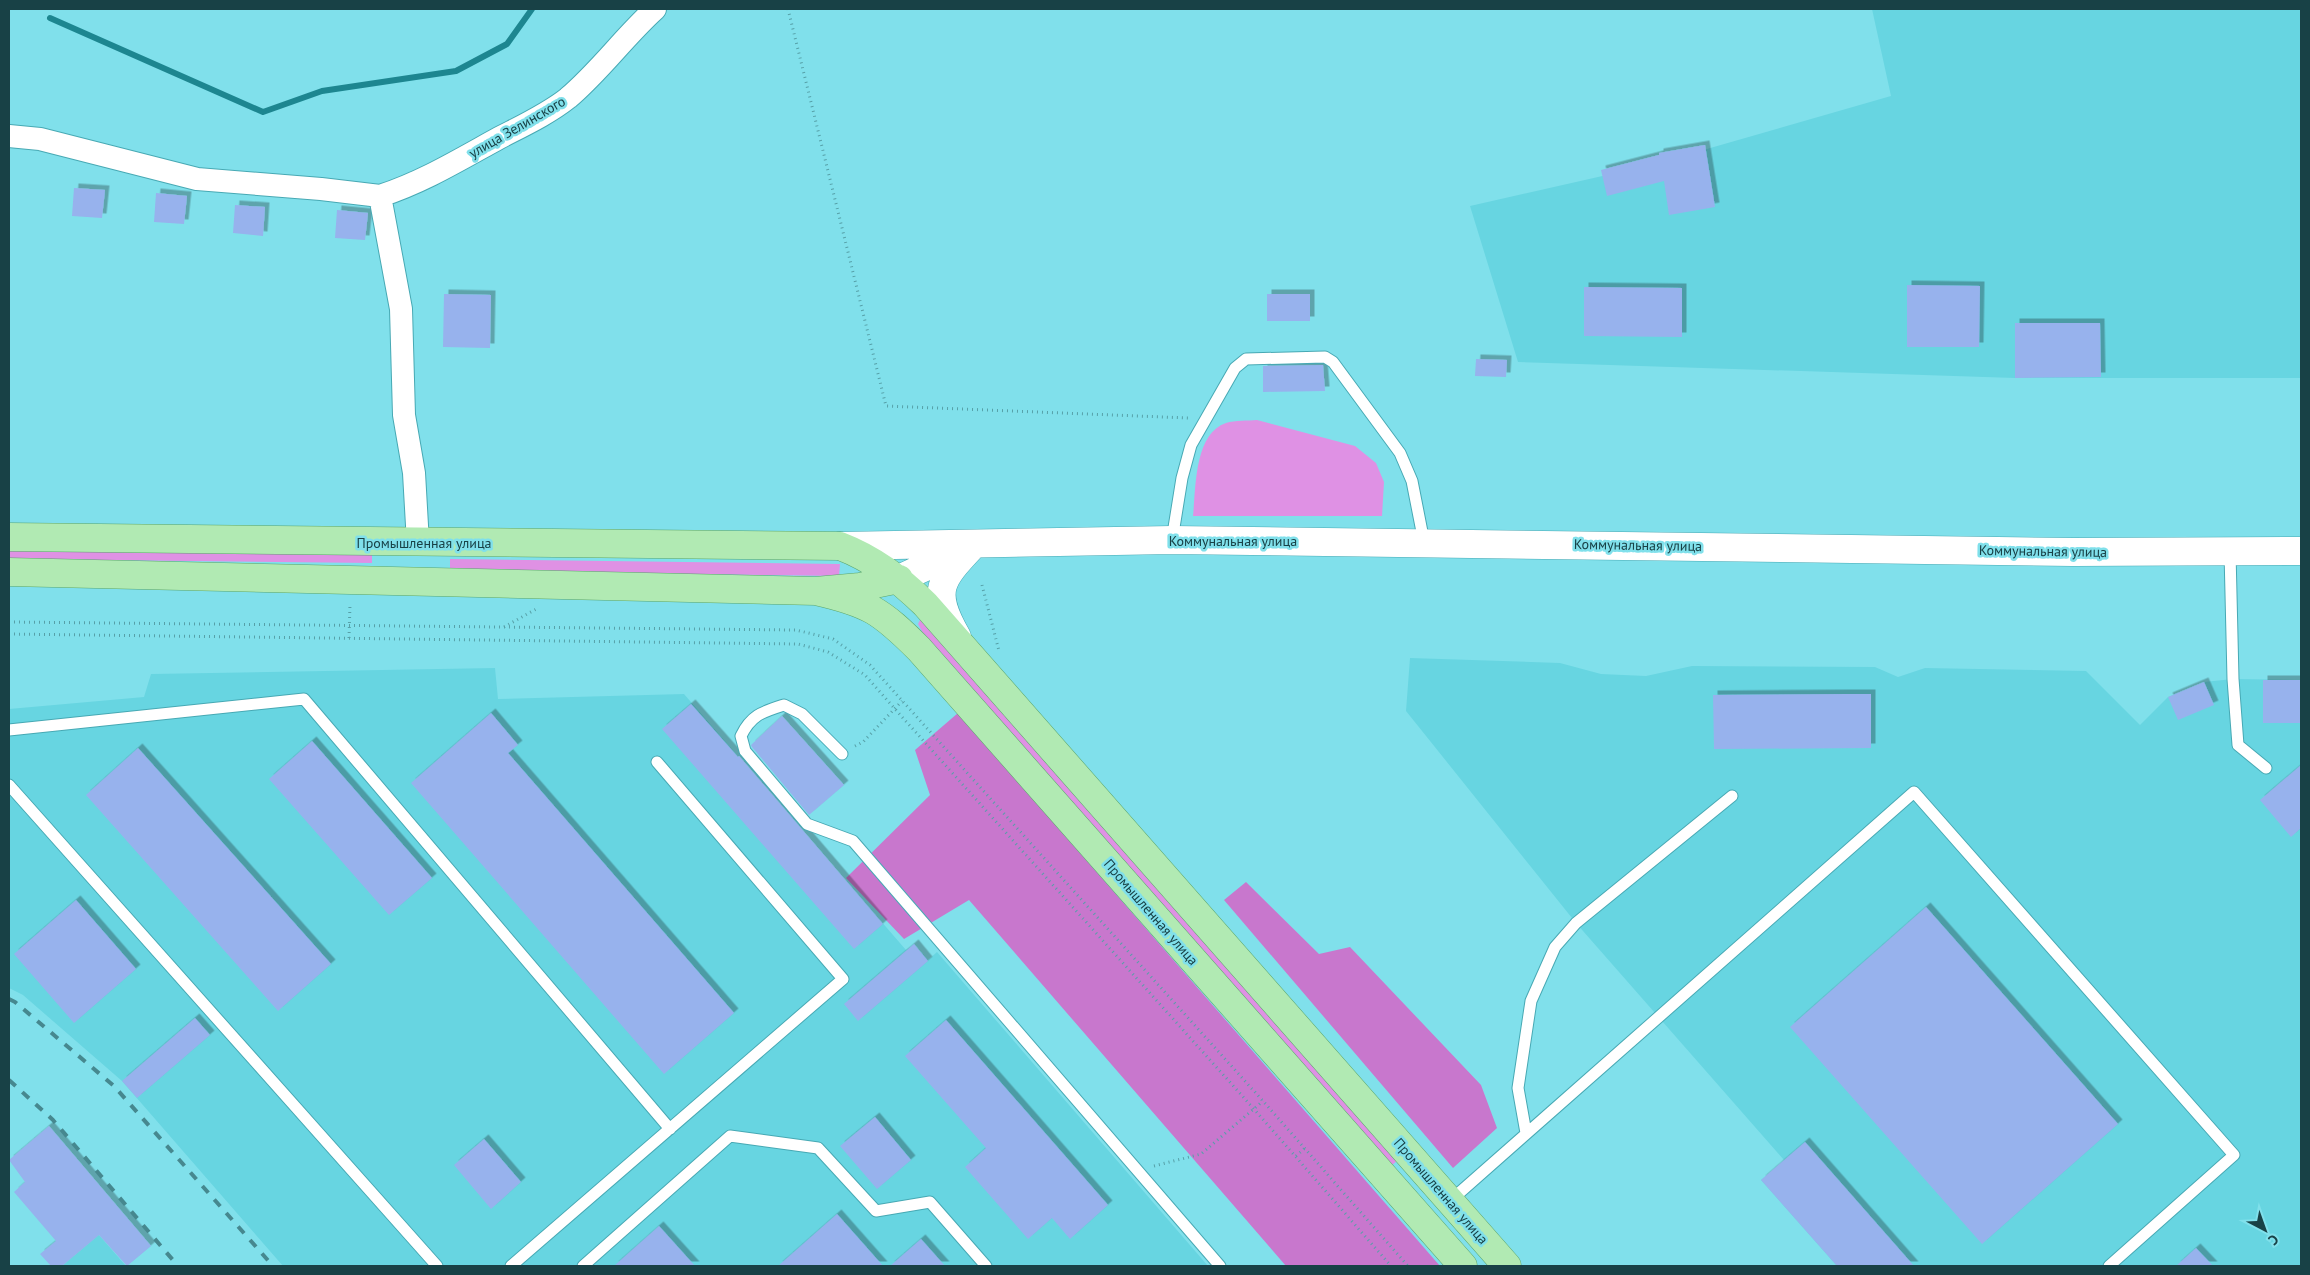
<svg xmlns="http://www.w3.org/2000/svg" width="2310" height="1275" viewBox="0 0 2310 1275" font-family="'PT Sans',sans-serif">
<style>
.built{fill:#67d5e1}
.green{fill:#df91e4}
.forest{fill:#c877cd}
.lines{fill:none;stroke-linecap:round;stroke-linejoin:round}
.stream{stroke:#1d8690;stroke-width:6}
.building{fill:#97b2ed;filter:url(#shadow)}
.service-casing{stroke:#47a9b4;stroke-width:13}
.minor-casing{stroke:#47a9b4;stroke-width:24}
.secondary-casing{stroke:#47a9b4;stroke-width:29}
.primary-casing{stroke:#5aa66c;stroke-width:29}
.path{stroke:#56a0a8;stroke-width:3;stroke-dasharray:1 4;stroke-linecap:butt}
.service{stroke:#fff;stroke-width:11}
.minor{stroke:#fff;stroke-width:22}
.secondary{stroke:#fff;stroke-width:28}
.primary{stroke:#b1eab3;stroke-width:28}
.rail{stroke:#46888f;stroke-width:4;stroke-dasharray:9 9;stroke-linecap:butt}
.labels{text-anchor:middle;stroke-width:5;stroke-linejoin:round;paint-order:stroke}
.street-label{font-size:14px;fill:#184146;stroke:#80e0eb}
</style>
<defs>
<filter id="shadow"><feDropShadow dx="4.5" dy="-4.5" stdDeviation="0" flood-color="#0004"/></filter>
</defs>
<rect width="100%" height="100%" fill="#80e0eb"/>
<path class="built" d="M1872,9H2301V378H2015L1518,362L1470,206L1651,165L1891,96Z
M1410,658L1560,663L1601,674L1646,676L1692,666L1875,667L1898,677L1925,668L2086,671L2140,725L2168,697L2204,682L2233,679L2301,680V1266H1837L1761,1180L1784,1160L1576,923L1406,711Z
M495,668L498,699L684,694L906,950L914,944L928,960L937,952L1208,1266H283L122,1081L23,995L9,988V709L144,697L151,674Z
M99,1235L126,1266H62Z"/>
<path class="green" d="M1257,420L1355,446L1376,463L1384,482L1382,516H1193C1196,488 1194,434 1226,423C1235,420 1248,421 1257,420Z
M9,548L372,553V563L9,559Z
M450,559L840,564L839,576L450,571Z
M921,618L1399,1159L1390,1167L929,644L918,624Z"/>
<path class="forest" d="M958,713L1440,1266H1286L969,900L904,939L846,878L930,795L915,750Z
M1246,882L1319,954L1350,947L1481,1085L1497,1128L1453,1168L1224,900Z"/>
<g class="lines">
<path class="stream" d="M50,18L263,112L322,91L456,71L507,44L532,9"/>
</g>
<path class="building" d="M1705,145L1715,207L1669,215L1664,181L1607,196L1601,170L1659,155V153Z
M74,188L105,190L102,218L72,216Z
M156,193L187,196L184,224L154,222Z
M235,205L265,207L263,236L233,233Z
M337,210L368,213L365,240L335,238Z
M1907,285L1980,286L1979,347H1907Z
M1584,287L1682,288V337L1584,336Z
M444,294L491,295L490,348L443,347Z
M1267,294H1310V321H1267Z
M2015,323H2100L2101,377L2015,378Z
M1476,359L1507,360L1506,377L1475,376Z
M1323,365L1325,391L1263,392V366Z
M2263,680H2301V723H2263Z
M2204,682L2214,705L2178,720L2168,697Z
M1847,694H1871V748L1714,749L1713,695Z
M691,704L738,757L739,756L883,924L854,949L662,729Z
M491,713L518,745L508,753L734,1013L664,1074L411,783Z
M782,716L844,785L809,815L752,747L751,745Z
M312,741L432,878L389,915L269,779Z
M138,748L331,964L278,1011L86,795Z
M2301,765V828L2291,837L2260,800Z
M76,900L136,969L74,1023L14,954Z
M1926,907L2118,1124L1982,1244L1790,1027Z
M914,944L928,961L858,1021L844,1004Z
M195,1018L210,1035L137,1098L122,1081Z
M946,1020L1108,1205L1070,1239L1052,1218L1028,1239L965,1167L986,1148L905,1056Z
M875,1117L911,1160L877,1189L840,1146Z
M49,1126L151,1246L127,1266L99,1235L62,1266H51L40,1254L56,1241L14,1192L25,1182L9,1160Z
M484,1139L521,1182L491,1209L454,1165Z
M1805,1142L1914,1266H1837L1761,1180Z
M837,1214L883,1266H778Z
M659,1226L695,1266H614Z
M921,1239L945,1266H890Z
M2196,1248L2213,1266H2176Z"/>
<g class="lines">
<defs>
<path id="service" d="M1172,540L1182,478L1191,445L1235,368L1246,359L1325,357L1333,362L1400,453L1412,481L1424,542
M2230,552L2233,679L2238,745L2266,768
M9,730L304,699L670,1129
M842,754L802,714L784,705C762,712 751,715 741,736L745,751L807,824L853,841L1220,1266
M9,785L437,1266
M1526,1133L1518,1088L1531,1001L1555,947L1576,923L1732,796
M1450,1201L1914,792L2234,1155L2109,1266
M511,1266L843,979L657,762
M583,1266L730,1136L818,1148L876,1211L930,1202L986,1266"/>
<path id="minor" d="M9,136L40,139L197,179L321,189L380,196L401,309L404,415L414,473L418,543
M380,196C423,182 459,160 499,138C522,126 548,114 568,98C600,71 624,37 655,9"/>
<path id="secondary" d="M840,546L1172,540L2073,552L2301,551
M899,579L964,549
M957,637C930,590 940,580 974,544"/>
<path id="primary" d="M9,537L840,546C874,559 899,579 925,604L1507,1266
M9,572L816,591L860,587L899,579
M816,591C869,603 881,611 919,649L1463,1266"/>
</defs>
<use href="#service" class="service-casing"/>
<use href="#minor" class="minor-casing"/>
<use href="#secondary" class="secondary-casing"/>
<use href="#primary" class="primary-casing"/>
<path class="path" d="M788,9L886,406L1188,418
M982,585L999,651
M9,622L796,630L833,639L870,665L1263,1101L1408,1266
M504,627L538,608
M9,634L798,644L828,652L865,675L903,718L1254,1109L1391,1266
M349,638L350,604
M855,746L863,742L902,701
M1296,1156L1305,1148
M1154,1166L1201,1154L1263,1101"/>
<use href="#service" class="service"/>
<use href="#minor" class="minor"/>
<use href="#secondary" class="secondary"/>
<use href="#primary" class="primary"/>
<path class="rail" d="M9,999L15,1002L114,1086L273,1266
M9,1080L53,1120L178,1266"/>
</g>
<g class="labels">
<g class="street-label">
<text transform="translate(517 127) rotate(-30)" y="5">улица Зелинского</text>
<text x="1233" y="546">Коммунальная улица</text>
<text x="424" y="548">Промышленная улица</text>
<text transform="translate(1638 545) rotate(1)" y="5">Коммунальная улица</text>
<text transform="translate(2043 551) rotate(1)" y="5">Коммунальная улица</text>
<text transform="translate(1151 912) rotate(49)" y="5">Промышленная улица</text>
<text transform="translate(1441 1191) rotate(49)" y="5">Промышленная улица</text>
</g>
</g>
<rect width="2310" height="1275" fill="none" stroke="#184146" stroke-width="20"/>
<g transform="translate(2265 1230) rotate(139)" stroke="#80e0eb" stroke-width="4" paint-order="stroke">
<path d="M0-4L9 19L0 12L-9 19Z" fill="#184146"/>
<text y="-8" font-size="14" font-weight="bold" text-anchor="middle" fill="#184146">С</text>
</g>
</svg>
